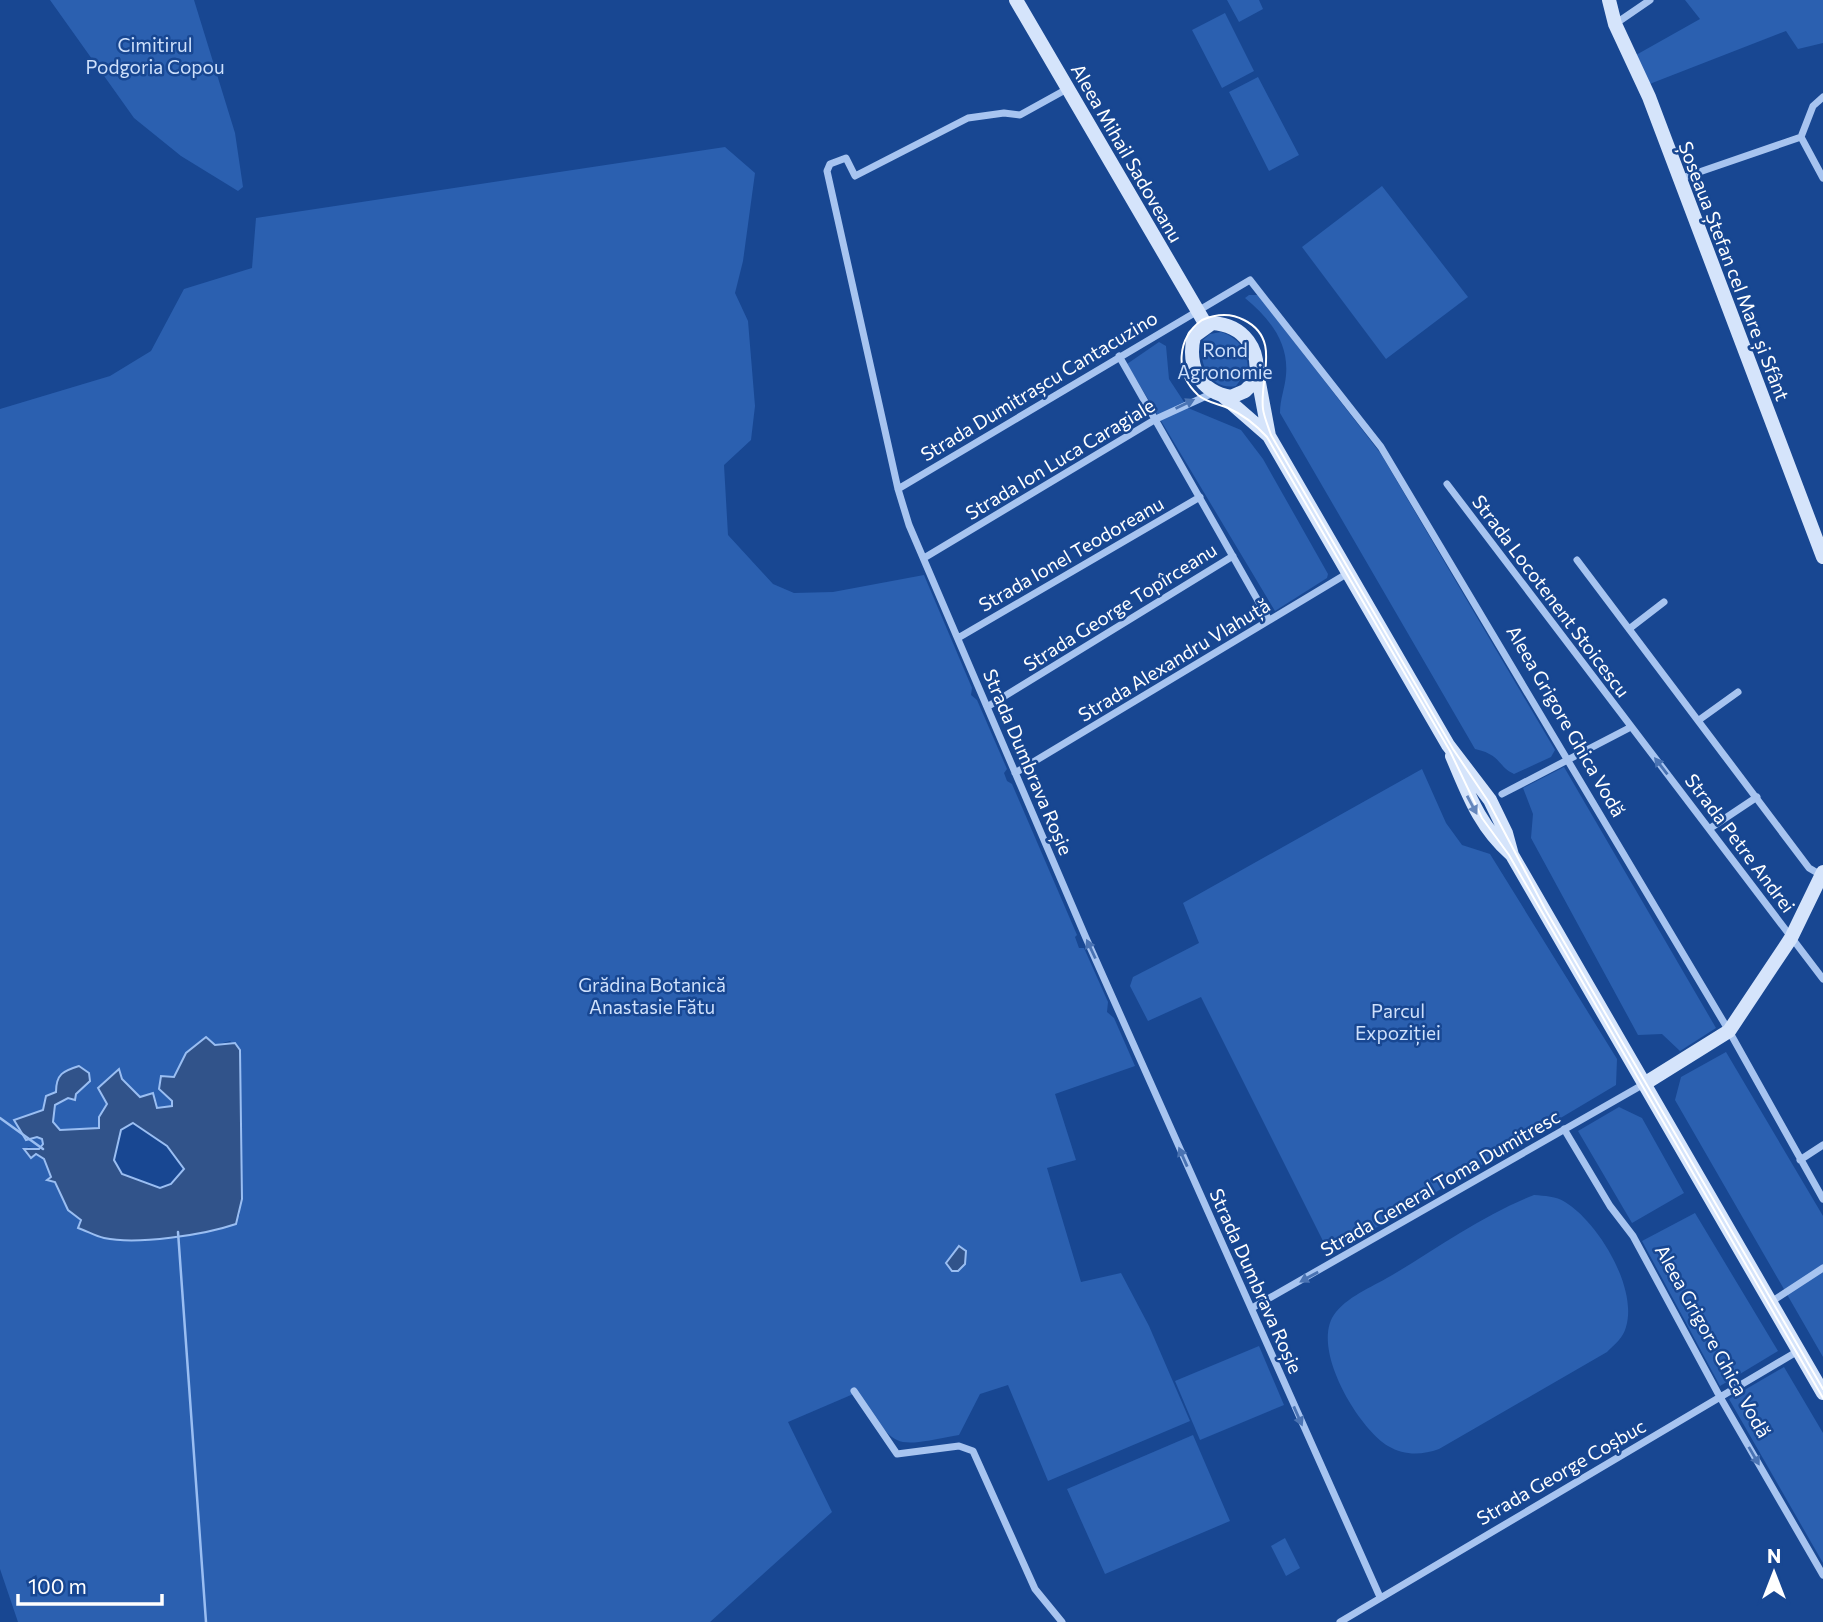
<svg xmlns="http://www.w3.org/2000/svg" width="1823" height="1622" viewBox="0 0 1823 1622" font-family="Commissioner,sans-serif">
<style>
.green{fill:#2b60b0;fill-rule:evenodd}
.water{fill:#31538a;stroke:#9abef2;stroke-width:2;fill-rule:evenodd}
.lines{fill:none;stroke-linecap:round;stroke-linejoin:round}
.stream{stroke:#9abef2;stroke-width:2.5}
.street{stroke:#a7c4f0;stroke-width:7}
.secondary{stroke:#d5e4fb;stroke-width:14}
.tram{stroke:#fff;stroke-width:2}
.oneway{fill:#4a73b3}
.oneway2{fill:#6486bc}
.labels{text-anchor:middle;stroke-width:5;stroke-linejoin:round;paint-order:stroke}
.park-label{font-size:19px;fill:#cee0fb;stroke:#184792}
.street-label{font-size:19px;fill:#fff;stroke:#184792}
</style>
<rect width="100%" height="100%" fill="#184792"/>
<path class="green" d="M50,0H194L235,133L243,187L238,191L181,156L134,118Z
M1227,0H1259L1263,9L1239,22Z
M1685,0H1823V43L1798,49L1786,31L1647,85L1636,55L1700,19Z
M1225,13L1254,71L1222,88L1192,30Z
M1258,77L1299,155L1269,171L1229,92Z
M725,147L755,173L743,261L735,293L748,321L755,406L751,440L724,465L728,535L773,584L794,593L833,592L924,575L972,688L971,695L977,700L1007,769L1004,773L1007,781L1012,784L1077,935L1075,937L1079,948H1084L1108,1002L1107,1012L1114,1018L1135,1066L1055,1094L1076,1160L1047,1168L1081,1282L1121,1273L1149,1326L1190,1421L1048,1481L1008,1385L980,1394L959,1435C889,1448 898,1450 858,1392L788,1422L832,1512L710,1622H18L0,1569V409L110,376L151,351L184,289L252,268L256,218ZM206,1037L215,1045L230,1041L240,1050V1215L223,1228L138,1238L68,1210L44,1159L27,1147L39,1149L43,1144L42,1139L14,1120L43,1110L56,1092L84,1085L76,1094L55,1105L52,1122L60,1130L99,1128V1117L107,1104L103,1094L119,1070L122,1079L140,1097L153,1093L157,1108L173,1106L172,1101L159,1089L174,1078Z
M1382,186L1468,297L1386,359L1302,247Z
M1249,295H1258L1381,454L1555,750L1551,757L1514,774C1497,766 1502,755 1475,749L1280,413C1280,399 1285,388 1286,375C1289,342 1269,318 1245,298Z
M1221,332C1239,338 1247,350 1248,369L1236,386C1210,391 1197,362 1203,340L1210,334Z
M1159,342L1166,346L1169,379L1188,408L1241,430L1263,459L1328,574L1327,578L1275,611L1127,364Z
M1564,767L1716,1028L1680,1051L1662,1034L1638,1035L1531,838L1533,814L1523,788Z
M1422,769L1446,823L1462,845L1490,854L1617,1059L1616,1085L1330,1255L1201,997L1148,1021L1130,986L1133,977L1199,943L1183,903Z
M1726,1052L1823,1216V1357L1675,1100L1681,1077Z
M1619,1107L1642,1118L1684,1193L1632,1223L1578,1131Z
M1534,1195C1545,1196 1556,1196 1565,1202C1598,1222 1638,1288 1626,1327C1623,1338 1615,1344 1607,1352L1439,1449C1422,1455 1405,1456 1388,1446C1358,1428 1308,1345 1336,1312C1350,1295 1376,1285 1394,1274C1439,1247 1485,1214 1534,1195Z
M1695,1213L1778,1351L1720,1386L1642,1241Z
M1259,1346L1284,1405L1200,1440L1175,1381Z
M1784,1367L1823,1433V1563L1729,1399Z
M1193,1435L1230,1521L1105,1574L1067,1489Z
M1285,1538L1300,1568L1286,1576L1271,1546Z"/>
<path class="water" d="M206,1037L215,1045L235,1043L240,1050L242,1199L236,1224C204,1235 137,1245 104,1238C95,1236 87,1231 78,1228L81,1220L68,1210L55,1182L47,1180L51,1177L44,1159L36,1154L31,1158L24,1149H39L43,1144L42,1139L37,1137L26,1140L14,1120L43,1110L46,1096L56,1092C56,1074 63,1071 79,1066L89,1073L90,1081L76,1094L75,1100L68,1098L55,1105L53,1122L60,1130L99,1128V1117L107,1104L98,1088L119,1069L122,1079L140,1097L153,1093L157,1108L172,1106V1101L159,1089L161,1076L174,1077L186,1053ZM133,1123L167,1146L184,1169L171,1184L160,1188L122,1174L114,1160L121,1130Z
M959,1246L966,1251L965,1264L958,1271H952L946,1263Z"/>
<g class="lines">
<path class="stream" d="M0,1118L43,1149
M178,1232L206,1622"/>
<path class="street" d="M1615,24L1650,0
M1067,89L1020,115L1004,113L968,118L855,176L846,158L830,164L827,171L898,489L909,525L1086,938L1380,1597
M1801,137L1823,178
M1679,179L1801,137L1813,106L1823,97
M1119,356L1269,620
M1447,484L1823,979
M898,489L1250,280L1381,447L1729,1031L1823,1199
M924,558L1156,419L1215,392
M1577,560L1809,868L1821,875
M1629,629L1664,602
M958,638L1200,497
M987,707L1233,556
M1699,720L1738,692
M1015,773L1348,573
M1502,794L1631,727
M1709,829L1757,797
M1564,1129L1610,1206L1633,1236L1720,1397L1823,1575
M1800,1160L1823,1145
M1771,1302L1823,1268
M1252,1308L1644,1084
M854,1391L897,1454L959,1446L973,1451L1035,1589L1062,1622
M1340,1622L1798,1351"/>
<path class="secondary" d="M1016,0L1206,325
M1609,0L1615,24L1649,97L1823,557
M1212,323C1244,325 1262,350 1255,381L1245,391L1231,397C1199,392 1187,365 1194,336Z
M1257,372L1269,436
M1222,395L1269,436L1448,745L1490,800L1506,833L1512,855L1823,1393
M1452,756C1468,793 1479,826 1511,854
M1644,1084L1729,1031L1791,938L1823,872"/>
<path class="tram" d="M1823,1389L1545,909L1488,801L1453,749L1271,435C1268,426 1264,417 1263,409C1259,378 1282,339 1244,320C1231,313 1216,314 1202,320C1177,338 1174,373 1198,395C1206,402 1218,404 1228,408C1244,415 1256,425 1267,437L1450,751L1482,818L1509,855L1823,1398"/>
</g>
<defs><path id="oneway-solid" d="M-6-.8H1V-3.2L6.5 0L1 3.2V.8H-6Z" transform="scale(1.75)"/></defs>
<g class="oneway">
<use href="#oneway-solid" transform="translate(1185 404) rotate(-26)"/>
<use href="#oneway-solid" transform="translate(1661 766) rotate(-128)"/>
<use href="#oneway-solid" transform="translate(1091 949) rotate(-115)"/>
<use href="#oneway-solid" transform="translate(1183 1157) rotate(-114)"/>
<use href="#oneway-solid" transform="translate(1309 1277) rotate(151)"/>
<use href="#oneway-solid" transform="translate(1298 1416) rotate(66)"/>
<use href="#oneway-solid" transform="translate(1754 1456) rotate(60)"/>
</g>
<use class="oneway2" href="#oneway-solid" transform="translate(1472 805) rotate(62)"/>
<g class="labels">
<g class="park-label">
<text x="155" y="52">Cimitirul<tspan x="155" dy="22">Podgoria Copou</tspan></text>
<text x="1225" y="357">Rond<tspan x="1225" dy="22">Agronomie</tspan></text>
<text x="652" y="992">Grădina Botanică<tspan x="652" dy="22">Anastasie Fătu</tspan></text>
<text x="1398" y="1018">Parcul<tspan x="1398" dy="22">Expoziției</tspan></text>
</g>
<g class="street-label">
<text transform="translate(1127 153) rotate(60)" y="7">Aleea Mihail Sadoveanu</text>
<text transform="translate(1734 271) rotate(69)" y="7">Șoseaua Ștefan cel Mare și Sfânt</text>
<text transform="translate(1039 386) rotate(-31)" y="7">Strada Dumitrașcu Cantacuzino</text>
<text transform="translate(1060 459) rotate(-31)" y="7">Strada Ion Luca Caragiale</text>
<text transform="translate(1071 554) rotate(-30)" y="7">Strada Ionel Teodoreanu</text>
<text transform="translate(1551 596) rotate(53)" y="7">Strada Locotenent Stoicescu</text>
<text transform="translate(1120 607) rotate(-32)" y="7">Strada George Topîrceanu</text>
<text transform="translate(1174 660) rotate(-31)" y="7">Strada Alexandru Vlahuță</text>
<text transform="translate(1566 721) rotate(60)" y="7">Aleea Grigore Ghica Vodă</text>
<text transform="translate(1028 762) rotate(67)" y="7">Strada Dumbrava Roșie</text>
<text transform="translate(1740 843) rotate(53)" y="7">Strada Petre Andrei</text>
<text transform="translate(1440 1183) rotate(-30)" y="7">Strada General Toma Dumitresc</text>
<text transform="translate(1256 1281) rotate(66)" y="7">Strada Dumbrava Roșie</text>
<text transform="translate(1713 1341) rotate(61)" y="7">Aleea Grigore Ghica Vodă</text>
<text transform="translate(1561 1472) rotate(-30)" y="7">Strada George Coșbuc</text>
</g>
</g>
<g transform="translate(1774 1573)" stroke="#184792" stroke-width="5" paint-order="stroke">
<path d="M0-5L12 26L0 18L-12 26Z" fill="#ffffff"/>
<text y="-10" font-size="19" font-weight="bold" text-anchor="middle" fill="#ffffff">N</text>
</g>
<path d="M18 1594v10h144v-10" fill="none" stroke="#ffffff" stroke-width="3.5"/>
<text x="28" y="1594" font-size="21" fill="#ffffff" stroke="#184792" stroke-width="5" paint-order="stroke">100 m</text>
</svg>
